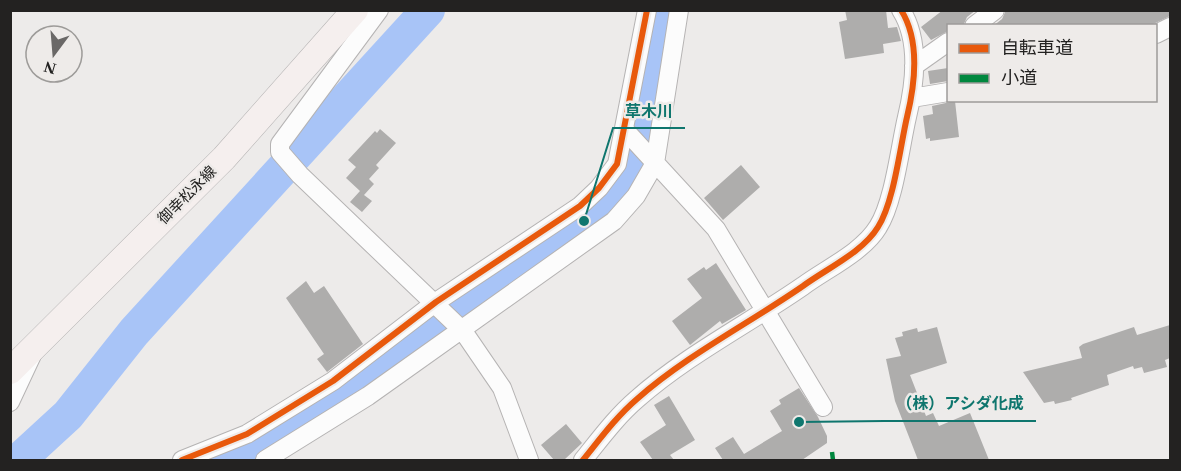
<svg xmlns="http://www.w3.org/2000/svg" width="1181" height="471" viewBox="0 0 1181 471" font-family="'Times New Roman','Noto Sans JP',serif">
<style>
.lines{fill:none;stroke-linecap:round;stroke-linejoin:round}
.river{stroke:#a8c4f7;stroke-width:34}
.building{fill:#aeadac}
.minor-casing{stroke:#b5b3b3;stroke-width:20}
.secondary-casing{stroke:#b5b3b3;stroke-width:27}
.minor{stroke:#fcfcfc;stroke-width:18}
.secondary{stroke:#f5efee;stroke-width:26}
.quiet{stroke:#00873e;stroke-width:4.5;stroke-dasharray:9 4.5;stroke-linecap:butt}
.cycleway-casing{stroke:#eeebe9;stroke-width:10}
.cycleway{stroke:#e8590c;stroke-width:6}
.labels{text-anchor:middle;stroke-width:5;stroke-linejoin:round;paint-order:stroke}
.street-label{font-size:15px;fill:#232221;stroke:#eeebe9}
.leader{fill:none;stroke:#0f766e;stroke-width:2}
.callout-dot{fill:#0f766e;stroke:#eeebe9;stroke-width:2}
.callout-label{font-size:16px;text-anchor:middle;font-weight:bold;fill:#0f766e;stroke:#eeebe9;stroke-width:5;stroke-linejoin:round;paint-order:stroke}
</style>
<rect width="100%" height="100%" fill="#edebea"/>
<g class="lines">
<path class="river" d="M19,460L68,415L134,332L428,10
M224,460L265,444L343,397L584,221L615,191L632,164L663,10"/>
</g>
<path class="building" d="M845,10H886L888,28L897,27L901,41L883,44L884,53L845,59L839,22L847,20Z
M943,10H976L967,17L963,26H948V31L931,40L921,27Z
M1006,10H1170V16L1149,26H993L1002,19Z
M948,68V81L930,84L928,71Z
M955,101L959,137L930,141V138L926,139L923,116L933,114L932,106Z
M380,129L396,143L376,165L379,168L369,179L374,184L364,195L372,201L362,212L350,202L360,191L346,178L356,167L348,160L375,131L377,133Z
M741,165L760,187L723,220L704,198Z
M716,263L746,310L722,324L720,321L690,345L672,321L702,298L687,279L704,267L706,270Z
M306,281L314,293L324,286L363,344L327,372L317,359L324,354L286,298Z
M1170,325V358L1165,360L1167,367L1144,373L1142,367L1134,369L1133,366L1107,375L1109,385L1071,398L1072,400L1055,404L1054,401L1044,403L1023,372L1082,358L1079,347L1083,344L1134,327L1137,335Z
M937,327L947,363L910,375L926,416L933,413L939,426L970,413L989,460H918L895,401L886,359L901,356L895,338L903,336L902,332L917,328L918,332Z
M799,388L818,417L827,436V443L802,460H723L715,448L733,437L744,454L782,431L770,411L781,404L779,400Z
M669,396L695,440L670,455L674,460H653L640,442L666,425L654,405Z
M566,424L582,443L564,460H554L541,445Z"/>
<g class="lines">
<defs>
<path id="minor" d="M379,10L280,144V152L300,175L463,331L502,388L529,460
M974,26L995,10
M1156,34L1170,27
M914,66L948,42
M912,98L948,92
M624,129L716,229L823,407
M10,402L32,355
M182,460L247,434L333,381L436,302L580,206L599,188L617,164L647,10
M265,460L368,396L614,221L636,196L655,163L679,10
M583,460C600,439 616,417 637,399C687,355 748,324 803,286C826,269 863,252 878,227C894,202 900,147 907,117C915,84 920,40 901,10"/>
<path id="secondary" d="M10,371L224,158L355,10"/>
</defs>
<use href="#minor" class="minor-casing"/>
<use href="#secondary" class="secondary-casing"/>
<use href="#minor" class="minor"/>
<use href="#secondary" class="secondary"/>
<path class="quiet" d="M832,452L833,460"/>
<defs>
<path id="cycleway" d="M182,460L247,434L333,381L436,302L580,206L599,188L617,164L647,10
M583,460C600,439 616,417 637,399C687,355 748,324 803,286C826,269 863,252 878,227C894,202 900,147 907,117C915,84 920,40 901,10"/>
</defs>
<use href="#cycleway" class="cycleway-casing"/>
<use href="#cycleway" class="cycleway"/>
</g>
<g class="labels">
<g class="street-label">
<text transform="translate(187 195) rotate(-45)" y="5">御幸松永線</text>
</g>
</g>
<path class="leader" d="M584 221L613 128H685M799 422L884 421H1036"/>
<g class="callout-dot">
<circle cx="584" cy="221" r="6"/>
<circle cx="799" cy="422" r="6"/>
</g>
<g class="callout-label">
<text x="649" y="117">草木川</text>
<text x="960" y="409">（株）アシダ化成</text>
</g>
<rect width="1181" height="471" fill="none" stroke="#232221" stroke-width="24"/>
<rect x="947" y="24" width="210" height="78" fill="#eeebe9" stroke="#9d9b99" stroke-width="1.5"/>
<rect x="959" y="44" width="30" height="9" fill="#e8590c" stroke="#9d9b99" stroke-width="1.5"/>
<text x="1001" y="54" font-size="18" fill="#232221">自転車道</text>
<rect x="959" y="74" width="30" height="9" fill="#00873e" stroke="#9d9b99" stroke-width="1.5"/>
<text x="1001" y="84" font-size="18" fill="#232221">小道</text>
<g transform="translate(54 54) rotate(196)"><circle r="28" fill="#eeebe9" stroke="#9d9b99" stroke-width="1.5"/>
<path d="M0-4.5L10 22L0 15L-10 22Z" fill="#6a6867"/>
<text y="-9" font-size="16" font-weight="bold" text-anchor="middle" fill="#232221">N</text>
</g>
</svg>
